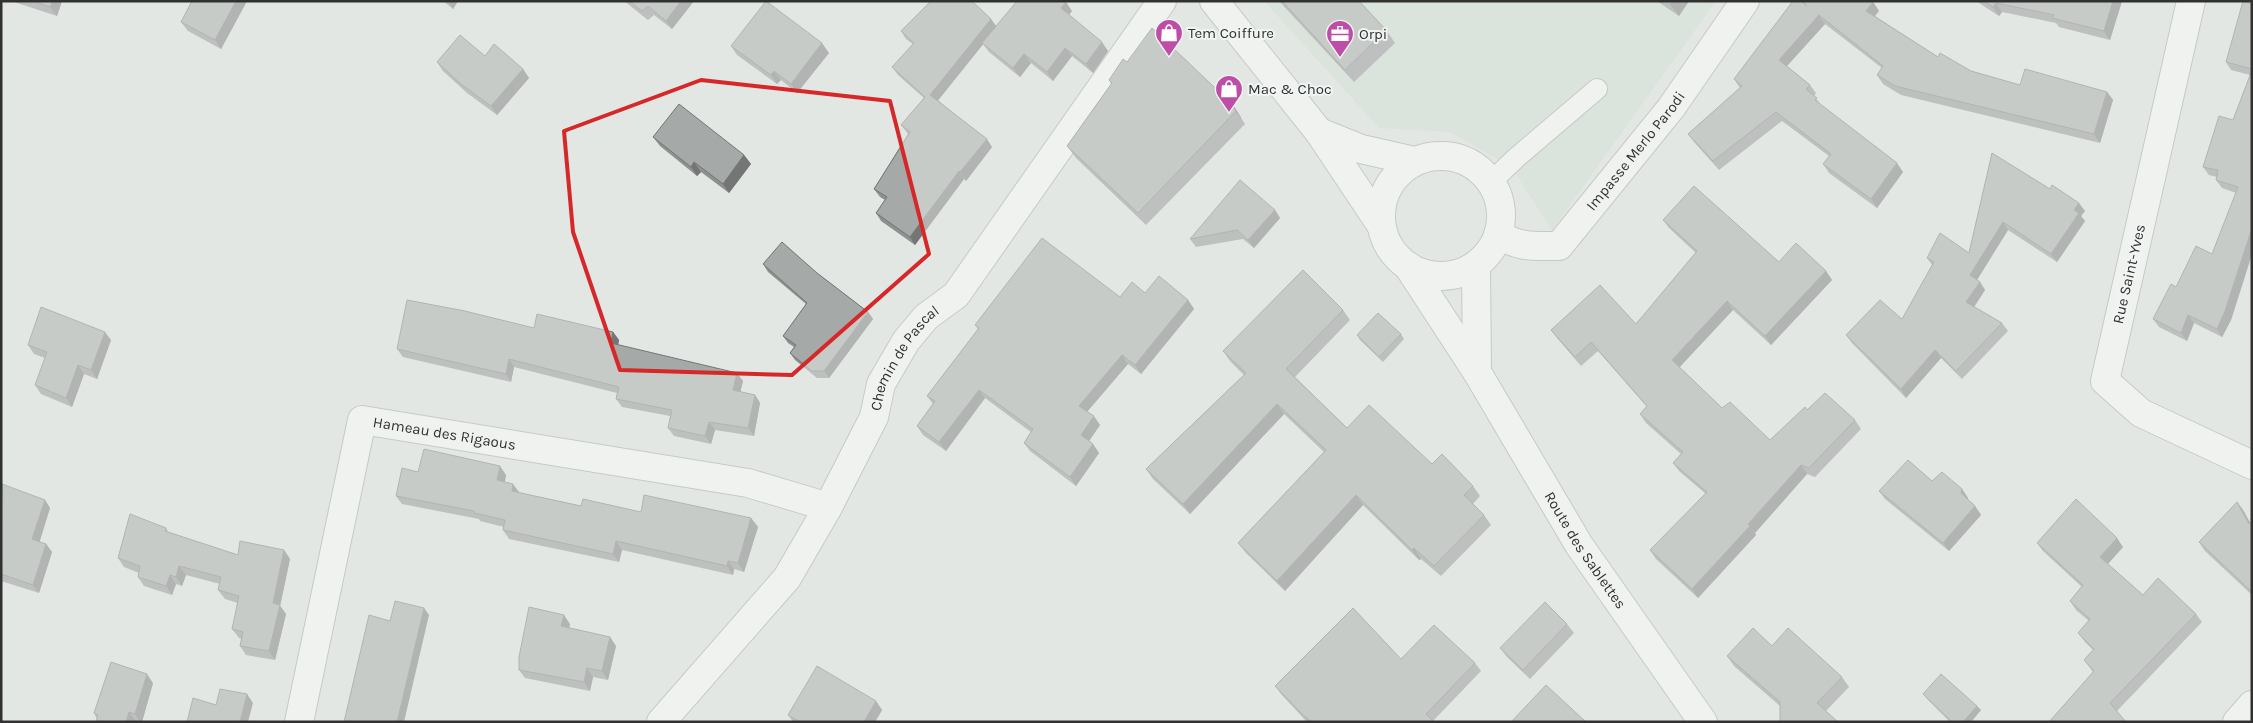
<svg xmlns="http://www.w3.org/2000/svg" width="2253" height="723" viewBox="0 0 2253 723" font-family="Karla,sans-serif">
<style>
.built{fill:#d1ddd6}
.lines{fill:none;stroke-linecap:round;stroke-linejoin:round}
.service-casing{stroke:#a2a6a4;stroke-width:22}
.minor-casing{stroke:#a2a6a4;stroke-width:30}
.secondary-casing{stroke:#a2a6a4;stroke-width:30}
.service{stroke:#fff;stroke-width:20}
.minor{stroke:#fff;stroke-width:28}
.secondary{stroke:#fff;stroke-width:28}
.wall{fill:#8e9190}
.shaded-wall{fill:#747675}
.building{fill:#a5a9a7;stroke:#747675}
.marked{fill:none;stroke:#d62828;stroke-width:4;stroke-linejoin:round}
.labels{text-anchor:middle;stroke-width:4;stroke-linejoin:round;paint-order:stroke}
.poi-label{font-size:15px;fill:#303130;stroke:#f0f4f2;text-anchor:start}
.street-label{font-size:15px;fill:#303130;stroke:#f0f4f2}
</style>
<rect width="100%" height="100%" fill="#e3e7e4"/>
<path class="built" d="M1716,1L1552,230L1511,167L1450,132L1379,128L1265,2Z"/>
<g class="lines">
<defs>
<path id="service" d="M1492,181L1516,158L1597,89"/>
<g id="minor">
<path d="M2191,1L2105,381L2141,413L2252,465"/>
<path id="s1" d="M1498,235C1522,248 1533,246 1559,246L1671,108L1745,1"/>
<path id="s2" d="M299,722L362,420L748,483L815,503L827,509"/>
<path id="s3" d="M661,722L787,578L827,509L874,417L881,384L906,341L926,317L956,295L1162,1"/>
<path d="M2237,722L2252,705"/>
</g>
<g id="secondary">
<path d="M1214,1L1319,132L1381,225"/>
<path d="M1319,132L1361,149L1414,161"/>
<circle cx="1441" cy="216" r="60"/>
<path d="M1476,265L1477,372"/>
<path id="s4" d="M1408,266L1477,372L1579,545L1703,722"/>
</g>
</defs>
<use href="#service" class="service-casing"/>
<use href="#minor" class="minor-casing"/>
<use href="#secondary" class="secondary-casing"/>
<use href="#service" class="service"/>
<use href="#minor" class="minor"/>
<use href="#secondary" class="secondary"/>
</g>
<path class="wall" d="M11,1H62L57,16Z
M192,1H247L221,49L188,31L181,22Z
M443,1H458L453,9Z
M624,1H694L672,29L654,15L648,20Z
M1279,1H1359L1386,30L1395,43L1354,82Z
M1657,1H1689L1679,16Z
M1793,1L1873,2L1879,11L1875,16L1938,57L1971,71L2020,85L2107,92L2113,100L2100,143L1901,95L1883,84L1877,75L1882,68L1825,24L1787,66L1810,85L1816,93L1814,96L1821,105L1903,172L1877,208L1829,173L1823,164L1829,156L1782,121L1719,170L1694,142L1688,134L1740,88L1734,79Z
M1976,1H2122L2110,40L2059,27L2056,23L2002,12L1999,16Z
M2252,4V254L2231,320L2222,337L2194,323L2187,341L2159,327L2153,319L2176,287L2212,254L2236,193L2222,188L2216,180L2217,177L2209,175L2203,167L2233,120L2250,75L2231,70L2226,62Z
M1072,11L1069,15L1108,51L1093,73L1072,56L1053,81L1031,63L1020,77L989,52L983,44L938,100L992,147L966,181L964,179L915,245L881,221L876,213L885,200L880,197L874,189L908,134L901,125L924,98L898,75L892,67L913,44L906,39L901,31L996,26Z
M731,46L829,53L797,93L781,80L777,84L737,55Z
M485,56L523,69L529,78L497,115L467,93L443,71L437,62Z
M1127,62L1233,105L1245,124L1146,225L1076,158L1067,146L1111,84L1109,80Z
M653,137L744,155L751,164L729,193L701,172L697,176L660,146Z
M1992,153L2085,211L2081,216L2085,221L2057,262L2008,230L1977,280L1980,282L1985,290L1974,307L2002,323L2008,331L1962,379L1941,358L1906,398L1852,343L1846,335L1902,319L1932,265L1927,258L1969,253Z
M1275,210L1280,218L1254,248L1243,239L1196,247L1190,239Z
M1663,220L1779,262L1826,271L1832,280L1771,345L1733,310L1679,367L1722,408L1770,440L1807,410L1855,420L1861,429L1815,477L1807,474L1755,533L1756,535L1698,598L1656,559L1650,550L1706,494L1679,471L1673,463L1681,454L1646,423L1640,414L1647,407L1598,351L1581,366L1557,338L1551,330L1636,324L1696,253L1669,228Z
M763,264L817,273L868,312L873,319L829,378H817L795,360L790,353L794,347L788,343L783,336L806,304L768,272Z
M1145,293L1188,300L1194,309L1141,374L1128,364L1087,412L1100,425L1089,441L1093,444L1099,453L1076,486L1030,451L1024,443L1031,432L985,398L946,451L923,435L917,426L933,404L927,396L978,329L975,325Z
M1343,310L1350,320L1295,377L1347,428L1432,464L1473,486L1480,496L1473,504L1484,515L1491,525L1441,576L1421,559L1419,560L1363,505L1285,591L1246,553L1238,543L1324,452L1284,414L1190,514L1153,479L1146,469L1244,375L1230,361L1223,351Z
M534,328L613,332L619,340L618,345L743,381L740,392L755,395L760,403L754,436L715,430L711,444L674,436L668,428L670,416L622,407L616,399L617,393L514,367L511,382L403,357L397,349Z
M1401,334L1404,339L1383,362L1360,340L1357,335Z
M111,340L97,379L84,374L72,407L41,394L35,385L45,358L34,354L28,345Z
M418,472L506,475L505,482L519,492V493L581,506L641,512L751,518L758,527L744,572L734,569L733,575L622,550L619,562L509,539L503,530L504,527L480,521L479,519L402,504L396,496Z
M1,485L45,500L50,508L39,542L46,544L52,552L39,593L1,581Z
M1962,489L1968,498L1967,499L1975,506L1981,515L1949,551L1885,499L1879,491Z
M2237,502L2243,510L2250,523L2252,521V595L2205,551L2199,542Z
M166,528L169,533L238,555L284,550L290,559L280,606L286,614L275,660L246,655L240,646L242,639L239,638L232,629L238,603L225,599L218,590L220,584L186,575L182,586L176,584L172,595L144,586L138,577L139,573L124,567L118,558Z
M2037,543L2123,547L2108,564L2143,595L2196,614L2202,622L2117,711L2049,722L2093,672L2084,660L2093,650L2085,642L2078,633L2089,621L2076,610L2070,601L2082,587L2043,551Z
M570,624L569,628L610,637L616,646L608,680L593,677L590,691L525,678L519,670Z
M1567,624L1574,633L1530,679L1507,657L1500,648Z
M1772,646L1842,677L1849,687L1826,711L1780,706L1734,666L1727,656Z
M1401,659L1475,663L1481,671L1433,721L1434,722H1307L1281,694L1275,686Z
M153,683L142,722L97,719L94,713Z
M1923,694L1981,710L1971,722H1950L1927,699Z
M876,701L882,710L875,722H793L788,715Z"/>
<path class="shaded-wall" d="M53,1H62L57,16L50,7Z
M236,1H247L221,49L215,40Z
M448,1H458L453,9Z
M681,1H694L672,29L666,21Z
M1672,1H1689L1679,16L1670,4Z
M2113,1H2122L2110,40L2104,31Z
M1066,2L1072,11L1067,17L1061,8Z
M1873,2L1879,11L1872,19L1866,11Z
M1996,3L2002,12L1999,16L1993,7Z
M1819,15L1825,24L1785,68L1779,60Z
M991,19L997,27L936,103L930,95Z
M1102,42L1108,51L1093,73L1086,64Z
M822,43L829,53L797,93L791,84Z
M1065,48L1072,56L1053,81L1047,72Z
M1024,54L1031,63L1020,77L1013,68Z
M523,69L529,78L497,115L491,106Z
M774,71L781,80L777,84L771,75Z
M2107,92L2113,100L2100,143L2094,134Z
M1233,105L1241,117V118L1231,106Z
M987,139L992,147L966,181L960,172Z
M744,155L751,164L729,193L723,184Z
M694,162L701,172L697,176L691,167Z
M1897,163L1903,172L1877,208L1871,199Z
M959,171L964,179L915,245L910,237Z
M2079,203L2085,211L2081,216L2085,221L2057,262L2051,254L2074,210Z
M1275,210L1280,218L1254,248L1248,240Z
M2003,222L2008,230L1975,283L1970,275Z
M2252,228V254L2231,320L2222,337L2217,329Z
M1826,271L1832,280L1771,345L1765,336Z
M1980,282L1985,290L1972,310L1966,302Z
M1188,300L1194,309L1141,374L1135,365Z
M1727,301L1733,310L1678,369L1672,360Z
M868,312L873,319L829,378L824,371Z
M2188,315L2194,323L2187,341L2181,333Z
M105,332L111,340L97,379L91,370Z
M613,332L619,340L617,351L611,343Z
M1935,350L1941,358L1906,398L1901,389Z
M1122,355L1128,364L1085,414L1079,406Z
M509,359L514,367L511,382L506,374Z
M78,365L84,374L72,407L66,398Z
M737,373L743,381L739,398L733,390Z
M979,390L985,398L946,451L939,442Z
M755,395L760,403L754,436L748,428Z
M1277,404L1284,414L1190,514L1183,504Z
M1094,416L1100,425L1087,444L1081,435Z
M709,422L715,430L711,444L705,436Z
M1093,444L1099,453L1076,486L1070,477Z
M1801,465L1807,474L1755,533L1756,535L1698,598L1692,589Z
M500,466L506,475L503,489L497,480Z
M513,484L519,492L518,500L512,491Z
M1962,489L1968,498L1967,501L1961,493Z
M1356,495L1363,505L1285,591L1277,581Z
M45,500L50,508L38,547L32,539Z
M2237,502L2243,510L2252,526L2249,524Z
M1975,506L1981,515L1949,551L1943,543Z
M751,518L758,527L744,572L738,563Z
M2117,538L2123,547L2106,566L2100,557Z
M616,541L622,550L619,562L613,554Z
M46,544L52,552L39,593L33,585Z
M1414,548L1421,559L1419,560L1412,550Z
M284,550L290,559L280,606L286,614L275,660L269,651L273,603Z
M728,561L734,569L733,575L727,566Z
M179,566L186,575L182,586L176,577Z
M170,575L176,584L172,595L166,586Z
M424,608L429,615L404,722H397Z
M564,615L570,624L567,635L561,626Z
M610,637L616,646L608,680L602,671Z
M587,668L593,677L590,691L584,682Z
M147,674L153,683L142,722H140L135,714Z
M247,694L253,703L248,722H240Z
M876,701L882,710L875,722H864Z
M1977,706L1981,710L1971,722H1963Z
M129,712L136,721L135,722H126Z"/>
<path class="building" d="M33,1H53L50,7Z
M192,1H236L215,40L181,22Z
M629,1H681L666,21L648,6L642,11Z
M766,1L822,43L791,84L774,71L771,75L731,46Z
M931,1H972L991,19L930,95L987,139L960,172L959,171L910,237L876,213L887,197L874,189L910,132L901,125L925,97L892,67L914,43L901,31Z
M1017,1H1065L1066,2L1061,8L1102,42L1086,64L1065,48L1047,72L1024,54L1013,68L982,43Z
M1282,1H1359L1386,30L1345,70Z
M1793,1H1801L1807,6L1802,1H1871L1873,2L1866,11L1938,57L1940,53L1971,71L2020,85L2025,69L2107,92L2094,134L1895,86L1877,75L1883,66L1819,15L1779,60L1810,85L1806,89L1817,98L1815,100L1897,163L1871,199L1823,164L1831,154L1776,112L1713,161L1688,134L1742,86L1734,79Z
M1984,1H2113L2104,31L2052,18L2054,15L1996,3L1993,7Z
M2243,1L2252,4V69L2226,62Z
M1152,28L1233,105L1231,106L1236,111L1138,213L1067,146L1112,83L1109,80L1123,59L1127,62Z
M460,35L485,56L494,44L523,69L491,106L461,84L437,62Z
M2252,70V228L2225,311L2217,329L2188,315L2181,333L2153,319L2171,284L2176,287L2196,246L2212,254L2238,187L2216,180L2218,170L2203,167L2219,116L2233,120Z
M679,104L744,155L723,184L694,162L691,167L653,137Z
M1992,153L2050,189L2052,185L2079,203L2074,210L2079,213L2051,254L2003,222L1970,275L1980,282L1966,302L2002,323L1956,371L1935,350L1901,389L1846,335L1880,300L1902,319L1934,262L1927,258L1940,233L1969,253Z
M1240,180L1275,210L1248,240L1237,230L1190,239Z
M1694,186L1779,262L1796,243L1826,271L1765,336L1727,301L1672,360L1722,408L1730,402L1770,440L1805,407L1807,410L1825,393L1855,420L1809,468L1801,465L1748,524L1750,526L1692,589L1650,550L1707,492L1673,463L1683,452L1640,414L1647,406L1591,342L1575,357L1551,330L1600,285L1636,324L1697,251L1663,220Z
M1042,238L1120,297L1132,282L1145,293L1159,276L1188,300L1135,365L1122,355L1079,406L1094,416L1081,435L1093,444L1070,477L1024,443L1033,429L979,390L939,442L917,426L935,401L927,396L979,328L975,325Z
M782,242L817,273L868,312L824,371H812L790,353L796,345L783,336L807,303L763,264Z
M1303,270L1343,310L1286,369L1347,428L1369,405L1432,464L1442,454L1473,486L1464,495L1484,515L1434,566L1414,548L1412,550L1356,495L1277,581L1238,543L1326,450L1277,404L1183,504L1146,469L1246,373L1223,351Z
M407,300L465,311L534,328L537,314L613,332L611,343L737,373L733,390L755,395L748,428L709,422L705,436L668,428L672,410L616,399L619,387L509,359L506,374L397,349Z
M41,307L105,332L91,370L78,365L66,398L35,385L47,352L28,345Z
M1378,313L1401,334L1379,357L1357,335Z
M424,449L500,466L497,480L513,484L512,491L581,506L583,499L641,512L644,495L751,518L738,563L728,561L727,566L616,541L613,554L503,530L505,520L474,513V511L396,496L402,468L418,472Z
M1908,460L1932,481L1942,472L1962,489L1961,493L1975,506L1943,543L1879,491Z
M2,484L45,500L32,539L46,544L33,585L1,574Z
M2076,499L2117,538L2100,557L2143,595L2158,578L2196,614L2110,703L2126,722H2049L2094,671L2084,660L2094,649L2078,633L2090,619L2070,601L2083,585L2037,543Z
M2237,502L2249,524L2252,521V592L2199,542Z
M130,514L166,528L165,531L238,555L240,541L284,550L273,603L280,605L269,651L240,646L243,632L232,629L239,596L218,590L221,577L179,566L176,577L170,575L166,586L138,577L140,566L118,558Z
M395,601L424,608L397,722H344L369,615L390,621Z
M1545,602L1567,624L1523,670L1500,648Z
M529,607L564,615L561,626L610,637L602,671L587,668L584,682L519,670V657Z
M1353,608L1401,659L1434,625L1475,663L1426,714L1434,722H1312L1303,715L1275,686Z
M1753,628L1772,646L1788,628L1842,677L1817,703L1838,722H1781L1780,721V702L1727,656Z
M111,662L147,674L135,714L129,712L126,722H96L98,715L94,713Z
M817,666L876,701L864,722H800L788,715Z
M1941,674L1977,706L1963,722H1952L1923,694Z
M1546,685L1586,722H1511Z
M220,689L247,694L240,722H187L193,698L216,705Z"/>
<path d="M0 0H2253V723H0ZM701,80L890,101L929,254L792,375L620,370L573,232L564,131Z" fill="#e3e7e4" fill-opacity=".55" fill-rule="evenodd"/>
<path class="marked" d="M701,80L890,101L929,254L792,375L620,370L573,232L564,131Z"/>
<defs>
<symbol id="shop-pin" viewBox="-11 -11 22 30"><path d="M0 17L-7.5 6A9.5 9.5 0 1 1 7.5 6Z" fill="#be4da8" stroke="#f0f4f2"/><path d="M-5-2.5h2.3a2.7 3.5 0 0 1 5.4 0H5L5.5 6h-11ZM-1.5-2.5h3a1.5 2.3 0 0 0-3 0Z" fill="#fff"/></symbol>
<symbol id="office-pin" viewBox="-11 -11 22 30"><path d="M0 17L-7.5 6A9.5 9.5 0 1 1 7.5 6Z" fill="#be4da8" stroke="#f0f4f2"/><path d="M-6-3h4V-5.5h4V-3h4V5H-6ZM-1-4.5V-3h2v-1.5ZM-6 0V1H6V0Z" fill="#fff"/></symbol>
</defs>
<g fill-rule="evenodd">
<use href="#shop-pin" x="1153" y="17" width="32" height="43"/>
<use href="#office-pin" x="1324" y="18" width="32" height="43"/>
<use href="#shop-pin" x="1213" y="73" width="32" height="43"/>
</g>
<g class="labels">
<g class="poi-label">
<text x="1188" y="38">Tem Coiffure</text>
<text x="1359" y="39">Orpi</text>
<text x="1248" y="94">Mac &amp; Choc</text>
</g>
<g class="street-label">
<text dy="5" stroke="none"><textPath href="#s1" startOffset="185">Impasse Merlo Parodi</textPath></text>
<text transform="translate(2129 274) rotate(-77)" y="5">Rue Saint-Yves</text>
<text dy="5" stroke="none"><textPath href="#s3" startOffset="442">Chemin de Pascal</textPath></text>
<text dy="5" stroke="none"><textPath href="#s2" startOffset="392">Hameau des Rigaous</textPath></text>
<text dy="5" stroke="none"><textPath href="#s4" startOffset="335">Route des Sablettes</textPath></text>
</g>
</g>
<rect width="2253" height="723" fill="none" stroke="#303130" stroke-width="5"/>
</svg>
